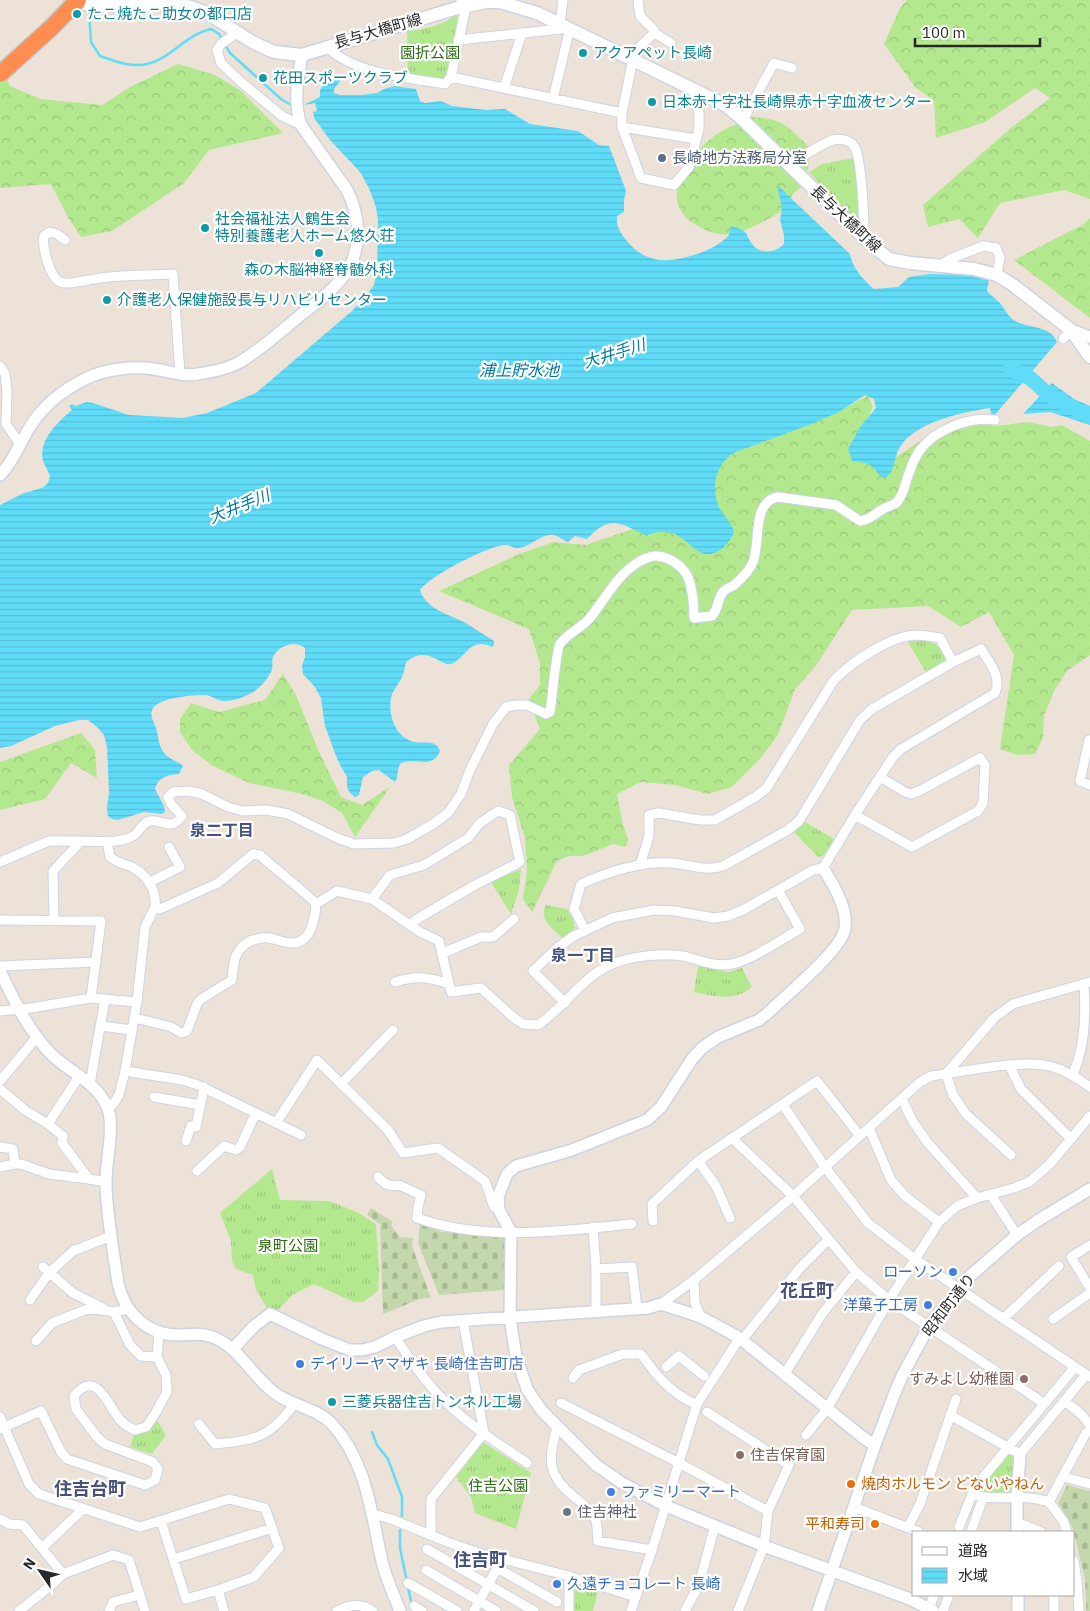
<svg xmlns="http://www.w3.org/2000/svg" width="1090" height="1611" viewBox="0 0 1090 1611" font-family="'IBM Plex Sans','Noto Sans JP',sans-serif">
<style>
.grass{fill:url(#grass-tufts)}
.forest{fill:url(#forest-crowns)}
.cemetery{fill:url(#cemetery-stones)}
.water{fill:url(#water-rules)}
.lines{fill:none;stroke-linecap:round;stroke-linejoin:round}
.stream{stroke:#60dcf9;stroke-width:2.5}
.river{stroke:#60dcf9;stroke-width:15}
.minor-casing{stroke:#cdd3e3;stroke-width:11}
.tertiary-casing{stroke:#cdd3e3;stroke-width:14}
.secondary-casing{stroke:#cdd3e3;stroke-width:15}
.minor{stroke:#fff;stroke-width:9}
.tertiary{stroke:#fff;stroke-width:11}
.secondary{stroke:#fff;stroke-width:12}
.motorway-bridge-casing{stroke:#c3c3c3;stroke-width:19;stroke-linecap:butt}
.motorway-bridge{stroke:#ff8d50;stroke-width:16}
.culture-dot{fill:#0f9aa8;stroke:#fff;stroke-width:2}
.service-dot{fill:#5c6f8a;stroke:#fff;stroke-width:2}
.shop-dot{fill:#3f7fe0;stroke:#fff;stroke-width:2}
.education-dot{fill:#8d6e63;stroke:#fff;stroke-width:2}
.food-dot{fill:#e8710a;stroke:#fff;stroke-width:2}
.worship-dot{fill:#6b7280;stroke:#fff;stroke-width:2}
.labels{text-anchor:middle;stroke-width:4.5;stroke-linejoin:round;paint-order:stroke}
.culture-label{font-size:15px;fill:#0d838f;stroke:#fff;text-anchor:start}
.street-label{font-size:15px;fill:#282828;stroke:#fff}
.park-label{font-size:15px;fill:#2c6a13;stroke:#fff}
.service-label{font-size:15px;fill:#4e5e75;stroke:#fff;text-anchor:start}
.shop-label{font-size:15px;fill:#366cbe;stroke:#fff;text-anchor:start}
.education-label{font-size:15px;fill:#785e54;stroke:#fff;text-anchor:end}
.food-label{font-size:15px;fill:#c56008;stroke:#fff;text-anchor:start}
.worship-label{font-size:15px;fill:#5b616d;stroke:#fff;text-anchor:start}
.water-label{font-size:16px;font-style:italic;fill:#0278a2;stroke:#fff}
.neighbourhood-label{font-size:16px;font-weight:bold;fill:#45537c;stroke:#fff}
.quarter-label{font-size:18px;font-weight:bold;fill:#45537c;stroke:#fff}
</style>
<defs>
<pattern id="grass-tufts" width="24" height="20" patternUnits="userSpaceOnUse" patternTransform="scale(1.25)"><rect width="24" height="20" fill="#b4e88f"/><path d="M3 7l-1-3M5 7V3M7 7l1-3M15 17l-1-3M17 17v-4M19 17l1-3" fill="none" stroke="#9bc77b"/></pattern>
<pattern id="forest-crowns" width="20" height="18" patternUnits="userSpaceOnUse" patternTransform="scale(1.25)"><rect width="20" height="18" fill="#b4e88f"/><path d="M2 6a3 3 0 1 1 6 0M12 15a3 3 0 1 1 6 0" fill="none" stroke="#9bc77b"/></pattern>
<pattern id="cemetery-stones" width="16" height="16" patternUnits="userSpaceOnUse" patternTransform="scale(1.25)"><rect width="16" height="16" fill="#c5d7ad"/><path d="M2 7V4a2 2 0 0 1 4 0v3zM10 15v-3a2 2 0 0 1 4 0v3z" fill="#a9b995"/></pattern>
<pattern id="water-rules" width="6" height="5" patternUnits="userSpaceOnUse" patternTransform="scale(1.25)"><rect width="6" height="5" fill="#60dcf9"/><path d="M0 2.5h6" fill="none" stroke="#53bdd5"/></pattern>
</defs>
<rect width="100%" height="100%" fill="#ece2d8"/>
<path class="grass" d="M456,15L458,18L448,75L443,80L408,74L407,31C425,29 441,26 456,15Z
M854,158L861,221L857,222L809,172L822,164Z
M907,641C930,641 933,637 946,657L945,663L926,672Z
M803,821L834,839L823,856L818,857L793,831Z
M521,869L519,890L511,914L491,882Z
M546,905L567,909L573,919L575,928L562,938C552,928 538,919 546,905Z
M698,966L728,972L742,968L752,987C736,1002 713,996 694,992Z
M272,1169L280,1200L329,1201L357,1212L376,1224L379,1271L378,1291L363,1302H354L314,1284L292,1295L278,1310L267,1308L256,1290L253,1275L236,1269L232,1261L231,1241L220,1213Z
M157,1420L166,1435L152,1454L130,1447L134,1434C145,1432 150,1429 157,1420Z
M483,1442L531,1473L516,1529L475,1513L471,1497L456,1477Z
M1009,1451L1013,1454L1012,1493L986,1495L979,1488Z
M573,1585L598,1591L593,1611H572Z"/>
<path class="forest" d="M907,0H1090V199L1064,190L1000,203L978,238L959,219L928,227L923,205L1012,127L1050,98L1035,88L985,122L936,138L934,101L915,87L884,44L900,8Z
M0,64L10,86L40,99L102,105L132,86L178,64L215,75L241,91L283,133L209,150L184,183L112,231L81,237L69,219L51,184L0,188Z
M751,117C782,119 786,124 808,146L809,165L802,187C788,194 793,201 784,209C775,217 744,232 732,234C718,236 705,231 693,223C659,200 685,162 708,141C720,130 737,124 751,117Z
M1090,218V318L1014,260L1084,224Z
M868,395L873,407L851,455L884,465L952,420L996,426L1027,422L1052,427L1062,425L1090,441V655L1067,671L1055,689L1044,716L1043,738L1035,754L1018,755L1000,749L1014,655L989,612L961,627L928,606L852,610L815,667L795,689L778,735L759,760L732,787L708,794L675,785L641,782L617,794L623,825L628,839L626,847L613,844L583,856H569L557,861L532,912L523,899L527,870L525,838L512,797L509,765L540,729L528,700L540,685V663L529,629L439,591L519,554L553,542L586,545L650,523L699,502L726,451L840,411Z
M283,674L296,695L319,752L341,797L362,805L390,787L355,837L342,813L323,801L302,794L249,783L213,766L192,750L180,732V719L191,703L219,712L265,700Z
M81,733L95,750L97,778L71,763L45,799L0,810V762Z"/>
<path class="cemetery" d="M371,1208L393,1222L391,1225L400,1237L413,1238L412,1246L431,1298L420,1299L383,1314L380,1224L367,1215Z
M420,1223L442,1232L506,1237L504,1290L439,1295L418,1243Z
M1067,1485L1090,1491V1611H1086L1085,1580L1073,1528L1058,1503Z"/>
<path class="water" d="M337,79L341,80L334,89V93L340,95H361L377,93L384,89L394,86L416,89L420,101L425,103L441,101L452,106L486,110L505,109L530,124L578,131L599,145L609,146L626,191L624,200V212L617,216C616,226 620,232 626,240C647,266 671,263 700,253C710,249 721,244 729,235L731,226C736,227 742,229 746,233C748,236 749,240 752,244C760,255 775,253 784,244V235L780,220L782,208L777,185L850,254C852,267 863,280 874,289L898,287L909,277L929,274L972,275L989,280L987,291C990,295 995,298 999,302C1005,308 1008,318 1017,322C1030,328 1051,326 1057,342L994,416L991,415L990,408C963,412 915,422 900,447C894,456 895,473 885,478C878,476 878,472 873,467C868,462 858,462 852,461L848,449L860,427L876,408L874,399L865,395L839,412L809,425L733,453C716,465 711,485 718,505C722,515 731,521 734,532C732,538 728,543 723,548C699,566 692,539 672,533C662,530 655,533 645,535C618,522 610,515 587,539L575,536L568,542C563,540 559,536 554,535C541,533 530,548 518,548C514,549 510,545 506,545C489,545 430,576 420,590C425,608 449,615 464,622C474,628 484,635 494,641V645L492,647C469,636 466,659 451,664C440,667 429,644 406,662C405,667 404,672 402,677C399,684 393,689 391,698C388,715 395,737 414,742C424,744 436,739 440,751C432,770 417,757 401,763C396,769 399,777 395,782L379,770L372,771L363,777L359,795L355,797L350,793L347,787V777L338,761L325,726L321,698L315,687L303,674L302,666L305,657V648C295,639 278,646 273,657C271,662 274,667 271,672C267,680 261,687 253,692C245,697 234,701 224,701C218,701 212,696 206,695C194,695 157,697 152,710C150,717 154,722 156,728C159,737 158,745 164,753C169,759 177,761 183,766L179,774C168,775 158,777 155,789L164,806L165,812L162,814L144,812L118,820L112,819L108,816L107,808L109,792L107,747L104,735L97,727L88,720H79L55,726L11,746L0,748V505L24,493L42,488L48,483L50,476C48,471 45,466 43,461C38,440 58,422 72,410L69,406L72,404L75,406L87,402L93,403L129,415L183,418L207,413L256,393L352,311L366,296L374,285L377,272L378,220L376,207L369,188L360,172L330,140L314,118L313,112L317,111L315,103L304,105L320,97V90L323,85Z
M1052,383L1074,399L1090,406V425L1050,412L1023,414Z"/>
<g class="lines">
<path class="stream" d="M89,10L91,42L100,56C112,60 125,66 138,65C167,65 183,35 211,29L219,34L230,53L281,99L293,106
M372,1432L377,1445L388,1459L402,1497V1516
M400,1530V1548L413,1611"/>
<path class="river" d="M1010,369L1030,378L1049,395L1090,417"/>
<defs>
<path id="minor" d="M461,0L466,6L451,77L622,113
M560,23L563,0
M238,32L221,44L217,50L221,63L241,82L282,116L301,125
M653,32L671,43
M458,40L570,28L553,99
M326,46C353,74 409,78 445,84L451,77
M629,57L653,34L654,30L640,16L638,0
M633,59L622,113V127L641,178L674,185L689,167L699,129V112L695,98L696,90
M504,88L522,33
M743,120L774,63L792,68
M622,127L696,139
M789,164C799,159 824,142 833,140C839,138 850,140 854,146C862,157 864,222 864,238
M65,240L57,234L50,232L44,236C42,247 49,276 60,282C67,285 76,282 83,281C113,275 143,275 173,274L180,374
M940,265L950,259L983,246L996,248L1000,257L997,275
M1063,339L1071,330
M0,366L5,374L7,391L6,424L20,444
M1089,740L1080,781L1090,785
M855,815L912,847L978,811L983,803L985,765L980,758L921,790L911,794L905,792L880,777
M81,841C98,841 118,844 133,836C139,833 142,822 150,821C163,819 171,832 182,816L171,804L168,797L173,792L189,791L202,794L228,807L243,811L267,810L288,814L337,838L354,844L394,843L407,839L433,824L448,813L461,794L470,770L493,724L506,707L516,705H527L546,714L550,712C552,701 556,650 560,644C567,634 581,628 589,619C600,606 608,591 619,579C626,570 641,558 654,556C668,555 685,567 689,580C693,592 694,606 694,618L712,616C719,608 717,600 723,592C726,588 729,588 733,586C740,580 750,570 753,562C761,543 751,502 778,497L836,505L860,521C872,519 874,514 883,509C888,506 893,506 897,502C905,493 905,481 910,471C912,464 916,456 920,450C936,429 970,416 995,420
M107,841L110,857C119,864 122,863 132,867C147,875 157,890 155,907
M0,862L49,841H81L53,871L54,921
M640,865L649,836V815L659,813L700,820H715L755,797L766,789L834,680C853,661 890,636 916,635C924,635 932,637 940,638L953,662
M150,882L180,867L169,847
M372,899L390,875L424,865L468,838L480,823L498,811L510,815L520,862L475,885L417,919L410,925
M316,904L337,891L372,899L420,932L439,941L451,992L481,988L514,1018L523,1024L538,1025C564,1008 583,976 612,964C632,956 666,952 687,957C702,961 716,967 732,964C752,960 782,939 800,929L778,890
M0,920L101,921L91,998
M443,953L481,937H493L514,919
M0,966L96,962
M395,982C417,975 428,977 449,984
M565,1003L533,971L557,948L574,936L612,918L654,910L675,911L714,918L728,916L743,910L813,870L823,868L855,815L893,757L901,749L995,693C1002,677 990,663 981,649L953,662L872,709L860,720L799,821L788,830L723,866C706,872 688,864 670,863C640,861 608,872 581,884L574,909L585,930
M0,1011L31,1008L91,998L137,1002
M101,1026L132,1030
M1009,1065L1021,1089L1071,1139
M125,1071L182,1080L198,1085L301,1135
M1072,1076C1085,1049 1086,1014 1084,984
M0,1081L36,1038
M90,1084L105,999
M341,1084L393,1030
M0,1089L26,1111L48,1124L63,1136L62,1143L89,1179L106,1182
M154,1097L200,1105
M902,1099L912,1120L927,1142L977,1198
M783,1105L825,1167L868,1223L915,1259L1090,1377
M108,1109L114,1103L119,1095L125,1071L137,1002L145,927L155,907L160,909L218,883L253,854L260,855C267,862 313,899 315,903C317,908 314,919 312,925C310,934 304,941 295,943C285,944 277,939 269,938C262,937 256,939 250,941C233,951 234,962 232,980L201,999L197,1004L187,1031L181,1033L171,1027L135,1018
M276,1123L317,1060L388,1130L403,1153L438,1148L485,1181L494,1207
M48,1124L80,1075
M869,1128L891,1180L905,1196L939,1222
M733,1139L793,1196L856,1272L889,1300L1039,1400
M186,1141L191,1126L196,1127L204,1087
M0,1147L13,1149L15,1164H21L49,1174L89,1179
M1011,1155L966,1114L953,1095L946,1074L994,1018L1013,1004L1090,982
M698,1161L716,1186L730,1218
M0,1167L15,1164
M197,1171L224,1146L236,1150L240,1147L256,1113
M378,1177C384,1183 390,1188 399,1185L421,1195L418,1207L417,1218C485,1242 561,1231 632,1224
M991,1195L1017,1235
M653,1221L652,1204L698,1161L817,1081L860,1136
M593,1227L596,1269V1311
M1090,1245L1071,1257L1090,1288
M43,1267L73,1293L103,1308
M596,1269L632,1267L637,1308
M694,1280L695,1303L701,1317
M30,1300L49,1273L73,1251L111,1236
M661,1304L694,1280L793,1196L920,1082L931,1076C964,1072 1022,1058 1053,1067C1066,1071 1079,1079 1090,1087
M128,1309L114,1312L130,1345L141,1356L157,1357
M1003,1319L1059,1266
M1053,1319L1090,1293
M395,1337C407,1355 419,1373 434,1390C460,1419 494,1441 527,1463
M742,1340L800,1268L828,1240
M36,1341L52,1323L85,1310L94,1309L114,1312
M666,1367L679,1356L704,1376
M784,1375L822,1314L856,1272
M573,1378L579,1370L623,1354H641C656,1375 668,1390 691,1402
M1065,1401L1083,1416L1090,1426
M561,1403L679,1463L768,1511L789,1465L707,1412
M950,1415L1020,1454L1086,1375
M0,1417L29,1484L39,1494L140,1527L229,1499L265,1508L279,1548L254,1577L218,1590L186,1599L161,1521
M199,1424L215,1444C255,1440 270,1438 294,1404
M557,1427C548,1458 547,1475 573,1496C581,1502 590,1509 595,1518C598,1524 597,1534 598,1541L652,1550
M0,1429L41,1411L61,1452L67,1459L145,1485L155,1480L158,1469L153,1462L105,1444L97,1437L76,1409L74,1396C97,1367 108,1407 121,1421C125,1425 130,1428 135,1430L146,1427L155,1414L167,1392L166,1375L157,1357L159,1332
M806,1435L827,1409L889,1300L939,1222L957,1206L977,1198L1014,1188L1029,1182L1049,1165L1090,1116
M1064,1477L1090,1484
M972,1494C996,1503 1021,1492 1049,1502
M854,1507L919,1532
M373,1514L391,1519L450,1543L479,1553L569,1576L636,1597
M0,1519L9,1524L23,1525L63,1574L54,1583L19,1611
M1017,1524L1024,1525L1041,1532
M908,1527L920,1504L956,1399
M959,1527L975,1487L1075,1367
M971,1532L983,1498
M1067,1532L1064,1522L1049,1502L1086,1433
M431,1535V1499L484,1433L463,1321
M42,1548L83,1509
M427,1549L534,1611
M174,1559L272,1528
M1074,1561L1077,1581L1079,1611
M497,1568L557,1602
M426,1570L496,1611
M63,1574L113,1555L129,1560L145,1611
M569,1576V1611
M408,1583L457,1611
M218,1590L224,1611
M1054,1595V1611
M414,1606L422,1611
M929,1609L934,1595
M109,1611L113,1602L139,1595
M337,1611C351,1604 360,1603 373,1611
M474,1611L500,1563
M631,1611L652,1550L697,1404L739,1339
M685,1611L699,1585L715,1525
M738,1611L764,1546L768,1511
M943,1611L949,1595"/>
<path id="tertiary" d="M1071,330L1090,337
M0,475C13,462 19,445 28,430C42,406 62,390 87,378C106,369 133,366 154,369C169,371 183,377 198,374C211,372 227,369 238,363C261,350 281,331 302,314C313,305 326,296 336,285C343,278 352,265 354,256C361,234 357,210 347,190L301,125C293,101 298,79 302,55
M823,868C833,884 848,908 845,928C843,949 786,995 769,1012L759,1020L718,1037L702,1048L692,1059L661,1107L647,1120L572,1150L516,1166L507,1174L498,1197L499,1210L511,1232L510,1318L516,1356L527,1389L542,1411L596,1465L622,1483L666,1506L764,1546L910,1599L933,1611
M0,971C14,1000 27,1028 49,1052C68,1072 97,1081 108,1109C115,1129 105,1163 106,1185C107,1217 113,1250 118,1283C124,1312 147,1335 178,1335C191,1335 203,1332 215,1338C241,1349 255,1381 279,1396C297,1407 318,1409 332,1424C366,1461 371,1511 381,1557C385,1576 393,1593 400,1611
M233,1349L253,1327L270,1314L322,1339L350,1350H362L375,1347L395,1337L424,1326L441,1322L648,1308L661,1304L701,1317L729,1332L742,1340L865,1439L875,1445
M1017,1532V1496L1020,1454
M1018,1595V1611
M818,1611L875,1445L894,1395L902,1376L929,1326L970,1276L1017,1235L1037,1221L1090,1189"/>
<path id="secondary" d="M70,0L79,3L100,6L173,4L191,7L207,13L254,43L274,52L302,55L457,8L486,2H500L537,13L725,105L743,120L864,238L889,259L910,263L974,269L997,275L1013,285L1071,330L1090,357"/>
</defs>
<use href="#minor" class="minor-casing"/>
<use href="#tertiary" class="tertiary-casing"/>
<use href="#secondary" class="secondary-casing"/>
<use href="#minor" class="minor"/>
<use href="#tertiary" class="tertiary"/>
<use href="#secondary" class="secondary"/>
<defs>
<path id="motorway-bridge" d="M0,74L52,27L78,0"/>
</defs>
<use href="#motorway-bridge" class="motorway-bridge-casing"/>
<use href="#motorway-bridge" class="motorway-bridge"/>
</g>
<g class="culture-dot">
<circle cx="77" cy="14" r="5"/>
<circle cx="583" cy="53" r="5"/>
<circle cx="263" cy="78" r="5"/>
<circle cx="652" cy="102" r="5"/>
<circle cx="205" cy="228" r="5"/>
<circle cx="319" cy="253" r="5"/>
<circle cx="107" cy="300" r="5"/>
<circle cx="332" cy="1402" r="5"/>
</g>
<circle class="service-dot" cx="662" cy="158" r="5"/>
<g class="shop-dot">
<circle cx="953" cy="1272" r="5"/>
<circle cx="928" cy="1305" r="5"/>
<circle cx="300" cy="1364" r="5"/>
<circle cx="611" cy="1492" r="5"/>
<circle cx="557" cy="1584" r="5"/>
</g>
<g class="education-dot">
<circle cx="1024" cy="1379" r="5"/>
<circle cx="740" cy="1455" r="5"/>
</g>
<g class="food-dot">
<circle cx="851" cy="1484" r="5"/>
<circle cx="875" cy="1524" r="5"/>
</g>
<circle class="worship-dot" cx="567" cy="1512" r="5"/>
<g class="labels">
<g class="culture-label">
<text x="87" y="19">たこ焼たこ助女の都口店</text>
<text x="593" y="58">アクアペット長崎</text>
<text x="273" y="83">花田スポーツクラブ</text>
<text x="662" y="107">日本赤十字社長崎県赤十字血液センター</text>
<text x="215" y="224">社会福祉法人鶴生会<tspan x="215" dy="17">特別養護老人ホーム悠久荘</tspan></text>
<text x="319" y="275" text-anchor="middle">森の木脳神経脊髄外科</text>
<text x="117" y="305">介護老人保健施設長与リハビリセンター</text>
<text x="342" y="1407">三菱兵器住吉トンネル工場</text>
</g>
<g class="street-label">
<text transform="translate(378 31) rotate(-16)" y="5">長与大橋町線</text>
<text transform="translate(846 219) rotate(43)" y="5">長与大橋町線</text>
<text transform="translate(949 1305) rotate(-52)" y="5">昭和町通り</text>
</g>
<g class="park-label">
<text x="430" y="58">園折公園</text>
<text x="288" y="1251">泉町公園</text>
<text x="498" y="1491">住吉公園</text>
</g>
<g class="service-label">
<text x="672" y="163">長崎地方法務局分室</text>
</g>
<g class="shop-label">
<text x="943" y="1277" text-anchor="end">ローソン</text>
<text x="918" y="1310" text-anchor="end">洋菓子工房</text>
<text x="310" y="1369">デイリーヤマザキ 長崎住吉町店</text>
<text x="621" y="1497">ファミリーマート</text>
<text x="567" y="1589">久遠チョコレート 長崎</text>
</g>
<g class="education-label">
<text x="1014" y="1384">すみよし幼稚園</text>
<text x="750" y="1460" text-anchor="start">住吉保育園</text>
</g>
<g class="food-label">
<text x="861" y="1489">焼肉ホルモン どないやねん</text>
<text x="865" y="1529" text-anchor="end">平和寿司</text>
</g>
<g class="worship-label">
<text x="577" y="1517">住吉神社</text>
</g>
<g class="water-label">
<text transform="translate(614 353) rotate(-17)" y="6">大井手川</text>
<text x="519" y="376">浦上貯水池</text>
<text transform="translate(239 506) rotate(-22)" y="6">大井手川</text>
</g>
<g class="neighbourhood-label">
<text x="222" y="836">泉二丁目</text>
<text x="583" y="961">泉一丁目</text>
</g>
<g class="quarter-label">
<text x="807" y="1297">花丘町</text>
<text x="90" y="1495">住吉台町</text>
<text x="480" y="1566">住吉町</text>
</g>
</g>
<rect x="912" y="1531" width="162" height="65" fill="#ffffff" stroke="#a9a9a9"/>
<rect x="922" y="1547" width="25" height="8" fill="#ffffff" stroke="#a9a9a9"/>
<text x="958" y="1556" font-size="15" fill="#282828">道路</text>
<rect x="922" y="1568" width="25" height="15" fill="url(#water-rules)" stroke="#a9a9a9"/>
<text x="958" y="1581" font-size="15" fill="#282828">水域</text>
<g transform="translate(40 1571) rotate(304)" stroke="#ffffff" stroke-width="4" paint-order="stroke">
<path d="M0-4L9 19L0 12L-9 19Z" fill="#282828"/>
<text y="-8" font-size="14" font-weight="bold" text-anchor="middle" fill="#282828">N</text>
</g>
<path d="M915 38v8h125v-8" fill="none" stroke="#282828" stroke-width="2.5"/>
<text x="922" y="38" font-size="15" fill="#282828" stroke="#ffffff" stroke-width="4" paint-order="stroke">100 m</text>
</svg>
